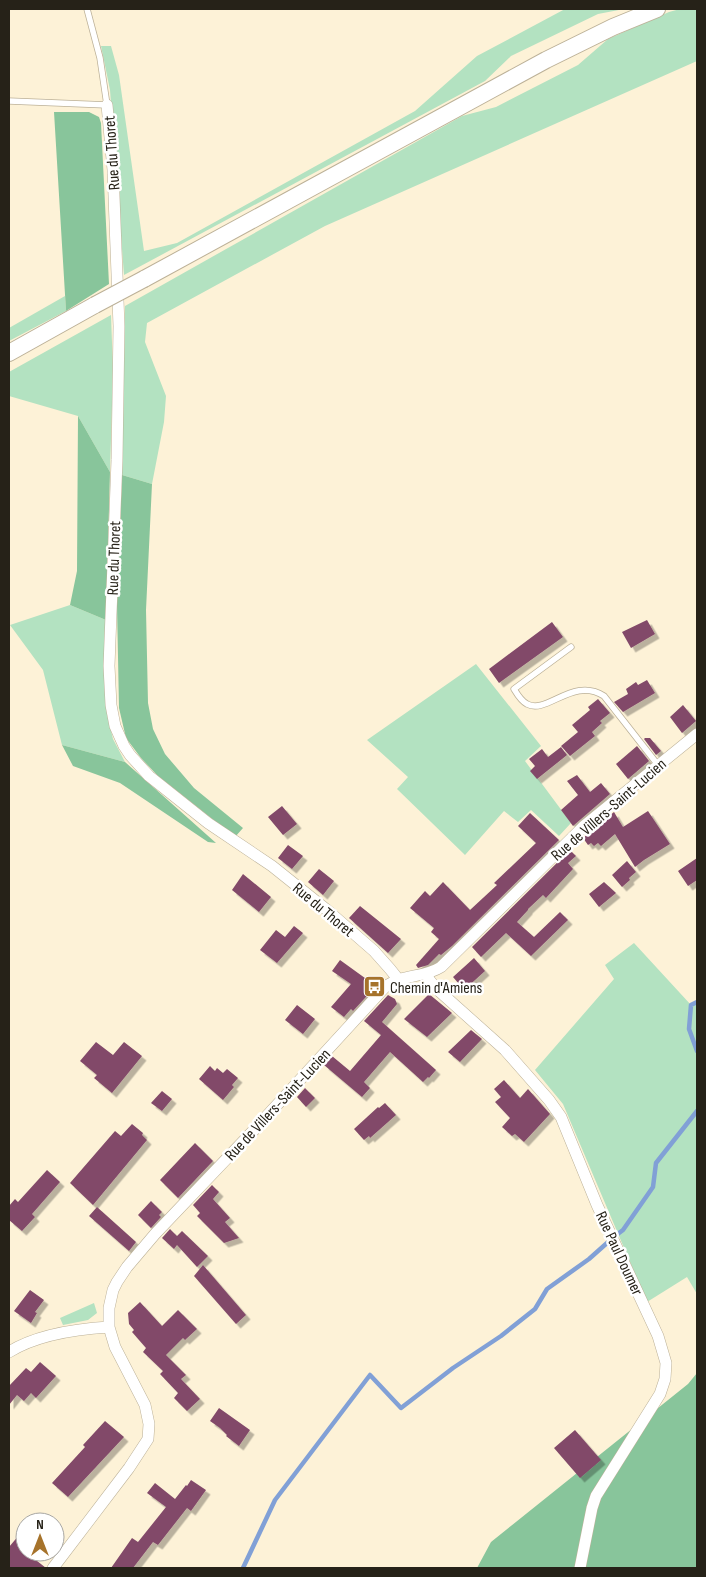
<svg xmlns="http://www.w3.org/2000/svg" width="706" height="1577" viewBox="0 0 706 1577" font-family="'Sofia Sans Condensed',sans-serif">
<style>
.green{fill:#b3e2c1}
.forest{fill:#88c59b}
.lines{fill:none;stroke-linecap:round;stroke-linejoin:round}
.stream{stroke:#81a0d6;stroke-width:4.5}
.building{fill:#824a69;filter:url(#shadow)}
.service-casing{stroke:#bcb198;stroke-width:7}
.minor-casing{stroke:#bcb198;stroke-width:12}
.secondary-casing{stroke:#bcb198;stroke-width:18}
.service{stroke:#fff;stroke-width:5.5}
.minor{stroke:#fff;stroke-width:11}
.secondary{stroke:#fff;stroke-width:16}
.secondary-bridge-casing{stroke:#bcb198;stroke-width:18;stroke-linecap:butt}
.secondary-bridge{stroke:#fff;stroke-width:16}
.labels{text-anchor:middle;stroke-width:5;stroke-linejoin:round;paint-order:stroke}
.street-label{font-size:16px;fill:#262218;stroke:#fff}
.poi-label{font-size:16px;fill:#262218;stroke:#fff;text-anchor:start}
</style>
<defs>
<filter id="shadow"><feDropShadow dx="4.5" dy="4.5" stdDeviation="0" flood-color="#0004"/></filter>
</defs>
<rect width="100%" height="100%" fill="#fdf2d7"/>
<path class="green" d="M565,9H624L598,14L511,56L485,81L124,275L110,90L101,46H111L119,75L144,251L177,243L415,111L477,56Z
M680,9H697V61L325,226L147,323L145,342L166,396L164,422L152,484L122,475L125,306L462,116L496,107L578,65L608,39L669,12Z
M65,296L66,311L9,341V328Z
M111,315L113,371L110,472L78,416L9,396V372Z
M70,605L106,620L107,714L113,739L125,762L62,745L43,670L10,625Z
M476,664L541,746L525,761L571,823L559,836L531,810L518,822L504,811L465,855L397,789L408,777L367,740Z
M634,943L691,1005L697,1002V1294L687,1277L647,1302L563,1104L535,1070L614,979L605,965Z
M94,1303L97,1313L88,1320L63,1325L60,1318Z"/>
<path class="forest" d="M54,112H89L99,117L101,123L109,284L66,311Z
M78,416L110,472L106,620L70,605L77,571Z
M122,475L152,484L146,610L148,703L153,729L165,754L194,788L243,828L235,837L158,776L141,758L126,738L119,708L117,606Z
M62,745L125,762L216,843L208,842L120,783L73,766Z
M697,1373V1568H477L491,1542L688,1384Z"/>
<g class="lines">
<path class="stream" d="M697,1002L691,1005L689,1029L697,1051
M615,1236L623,1230L653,1187L656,1163L697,1111
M243,1568L275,1500L370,1375L401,1408L453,1368L501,1336L535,1309L547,1289L589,1259L607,1243"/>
</g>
<path class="building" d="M647,620L655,634L631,648L622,632Z
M552,622L563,637L499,683L489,669Z
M647,680L655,693L623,712L614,702L628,694L626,689L636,682L638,685Z
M598,699L610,713L600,721L602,723L592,732L595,736L570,756L561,746L578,732L572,725L590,710L588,707Z
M683,705L696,721L682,733L670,717Z
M645,738H650L661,751L656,755L644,739Z
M637,746L649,761L628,779L616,764Z
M561,747L567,755L537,779L530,771L535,766L529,759L542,749L548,757Z
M577,775L590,792L601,783L610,794L573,826L561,810L578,795L567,781Z
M282,806L297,824L283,835L268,817Z
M648,811L670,844L644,860L635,867L615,834L601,846L598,843L594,846L591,843L588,845L583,838L614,812L623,827Z
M530,813L559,840L452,946L441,955L439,954L428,965L418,968L416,965L439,939L431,932L434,928L410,908L425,891L430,896L443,882L470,910L497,885L494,883L536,843L518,826Z
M288,845L303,856L292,869L278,858Z
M570,850L576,856L568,863L573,869L546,898L543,895L528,909V910L517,922L534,937L560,912L568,920L531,956L506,933L481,957L472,947Z
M697,858V880L688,886L678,871Z
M627,861L636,872L629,878L630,880L622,887L612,875Z
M319,869L334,881L323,895L308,882Z
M243,874L271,897L259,912L232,890Z
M604,882L616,893L599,907L589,894Z
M360,906L401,939L388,953L349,918Z
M294,926L303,933L277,963L260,950L276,930L285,937Z
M474,958L485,971L464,990L453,977Z
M340,960L376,986L353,1011L351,1009L344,1017L331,1007L351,984L332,971Z
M429,994L452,1013L427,1037L404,1019Z
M388,995L395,999L397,1004L382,1022L436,1070L429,1078L428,1077L423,1082L390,1052L364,1082L370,1088L362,1097L324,1065L332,1056L350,1071L381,1035L364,1021Z
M297,1005L315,1019L303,1034L285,1020Z
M471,1030L482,1039L460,1062L448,1052Z
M96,1042L113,1055L124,1042L142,1056L112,1093L94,1078L97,1075L80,1061Z
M210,1066L215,1071L217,1068L223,1073L227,1069L238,1078L232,1085L234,1087L223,1100L199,1079Z
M504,1080L520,1098L528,1089L550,1114L524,1142L515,1134L512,1136L502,1127L510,1118L495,1102L501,1097L494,1089Z
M305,1088L315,1098L306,1107L297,1097Z
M162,1091L172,1099L162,1111L151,1103Z
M385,1103L396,1115L370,1138L369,1136L364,1140L354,1129L378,1107L379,1108Z
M132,1124L143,1133L142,1135L147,1140L93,1205L70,1183L115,1131L121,1136Z
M195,1143L213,1161L178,1198L160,1180Z
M47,1170L60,1182L32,1214L35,1217L22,1231L9,1220V1206L15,1199L18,1202Z
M212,1185L219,1192L213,1199L230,1218L225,1222L239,1238L224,1243L197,1216L200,1213L193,1205Z
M151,1201L162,1212L159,1215L161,1217L151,1228L138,1215Z
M97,1207L136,1242L129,1251L89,1216Z
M170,1229L177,1236L182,1231L208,1256L197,1267L177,1245L174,1249L162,1238Z
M203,1265L246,1315L236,1324L194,1276Z
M30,1290L44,1300L35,1312L37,1313L31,1323L14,1311Z
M140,1302L162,1326L178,1310L197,1329L185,1340L183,1338L166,1355L186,1375L181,1379L200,1399L187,1411L174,1398L178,1393L160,1374L163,1371L143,1352L146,1348L132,1332L134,1330L129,1324L128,1313Z
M40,1362L56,1376L36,1398L31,1393L24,1401L17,1395L9,1405V1386L26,1368L31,1372Z
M219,1408L250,1430L239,1446L226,1436L227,1435L220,1428L210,1421Z
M105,1421L124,1437L68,1497L52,1483L85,1447L83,1445Z
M575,1430L601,1460L580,1478L554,1448Z
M191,1480L206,1490L191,1511L187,1508L158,1545L153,1542L133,1568H111L132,1538L138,1542L166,1507L147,1493L155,1483L175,1499L186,1485L187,1486Z
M25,1528V1552H36L32,1557L46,1568H9V1547Z"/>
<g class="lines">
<defs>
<path id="service" d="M9,101L107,105L100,58L87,9
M571,647L514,689C517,694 521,701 527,704C547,715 573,676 604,696L658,765"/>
<path id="minor" d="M107,105L113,170L119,326L117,460L109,666L111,705L115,726L124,746L130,755L149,776L208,823L272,866L327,910L374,951L390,969L398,979
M427,975L430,981L439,991L505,1050L549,1100L561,1117L597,1205L658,1336L666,1363L665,1379L660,1394L596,1496L592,1508L580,1568
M9,1352C38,1334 76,1329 109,1327
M53,1568L129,1468L148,1439L149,1424L145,1405L115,1347L109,1327V1308L113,1290L117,1282L127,1267L155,1234L254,1130L386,986C403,974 424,978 441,967L584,826L697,734"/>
<path id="secondary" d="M144,279L546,60L613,27L657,9
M9,353L95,305"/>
</defs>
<use href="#service" class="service-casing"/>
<use href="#minor" class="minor-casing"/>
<use href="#secondary" class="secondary-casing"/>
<use href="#service" class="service"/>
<use href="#minor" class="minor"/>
<use href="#secondary" class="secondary"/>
<defs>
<path id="secondary-bridge" d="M95,305L144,279"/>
</defs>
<use href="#secondary-bridge" class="secondary-bridge-casing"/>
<use href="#secondary-bridge" class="secondary-bridge"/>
</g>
<defs>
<symbol id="bus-square" viewBox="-11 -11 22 22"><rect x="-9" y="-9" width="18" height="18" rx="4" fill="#a6732b" stroke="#fff"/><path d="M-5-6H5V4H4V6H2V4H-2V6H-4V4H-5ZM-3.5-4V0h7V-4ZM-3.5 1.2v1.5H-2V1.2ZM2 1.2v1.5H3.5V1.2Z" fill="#fff"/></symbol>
</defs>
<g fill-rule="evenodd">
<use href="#bus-square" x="362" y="974" width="25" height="25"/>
</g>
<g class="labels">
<g class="street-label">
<text transform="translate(111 153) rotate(-94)" y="6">Rue du Thoret</text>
<text transform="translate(113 558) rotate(-88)" y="6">Rue du Thoret</text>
<text transform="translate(608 809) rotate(-41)" y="6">Rue de Villers-Saint-Lucien</text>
<text transform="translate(324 909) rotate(40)" y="6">Rue du Thoret</text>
<text transform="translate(277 1104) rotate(-47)" y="6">Rue de Villers-Saint-Lucien</text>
<text transform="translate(620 1253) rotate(65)" y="6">Rue Paul Doumer</text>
</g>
<g class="poi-label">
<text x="390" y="993">Chemin d'Amiens</text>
</g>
</g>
<rect width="706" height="1577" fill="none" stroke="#262218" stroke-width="20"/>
<g transform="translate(40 1537)"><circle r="24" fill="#ffffff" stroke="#a8a7a3"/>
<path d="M0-4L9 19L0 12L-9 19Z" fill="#a6732b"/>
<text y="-8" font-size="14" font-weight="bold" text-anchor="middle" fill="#262218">N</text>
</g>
</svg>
